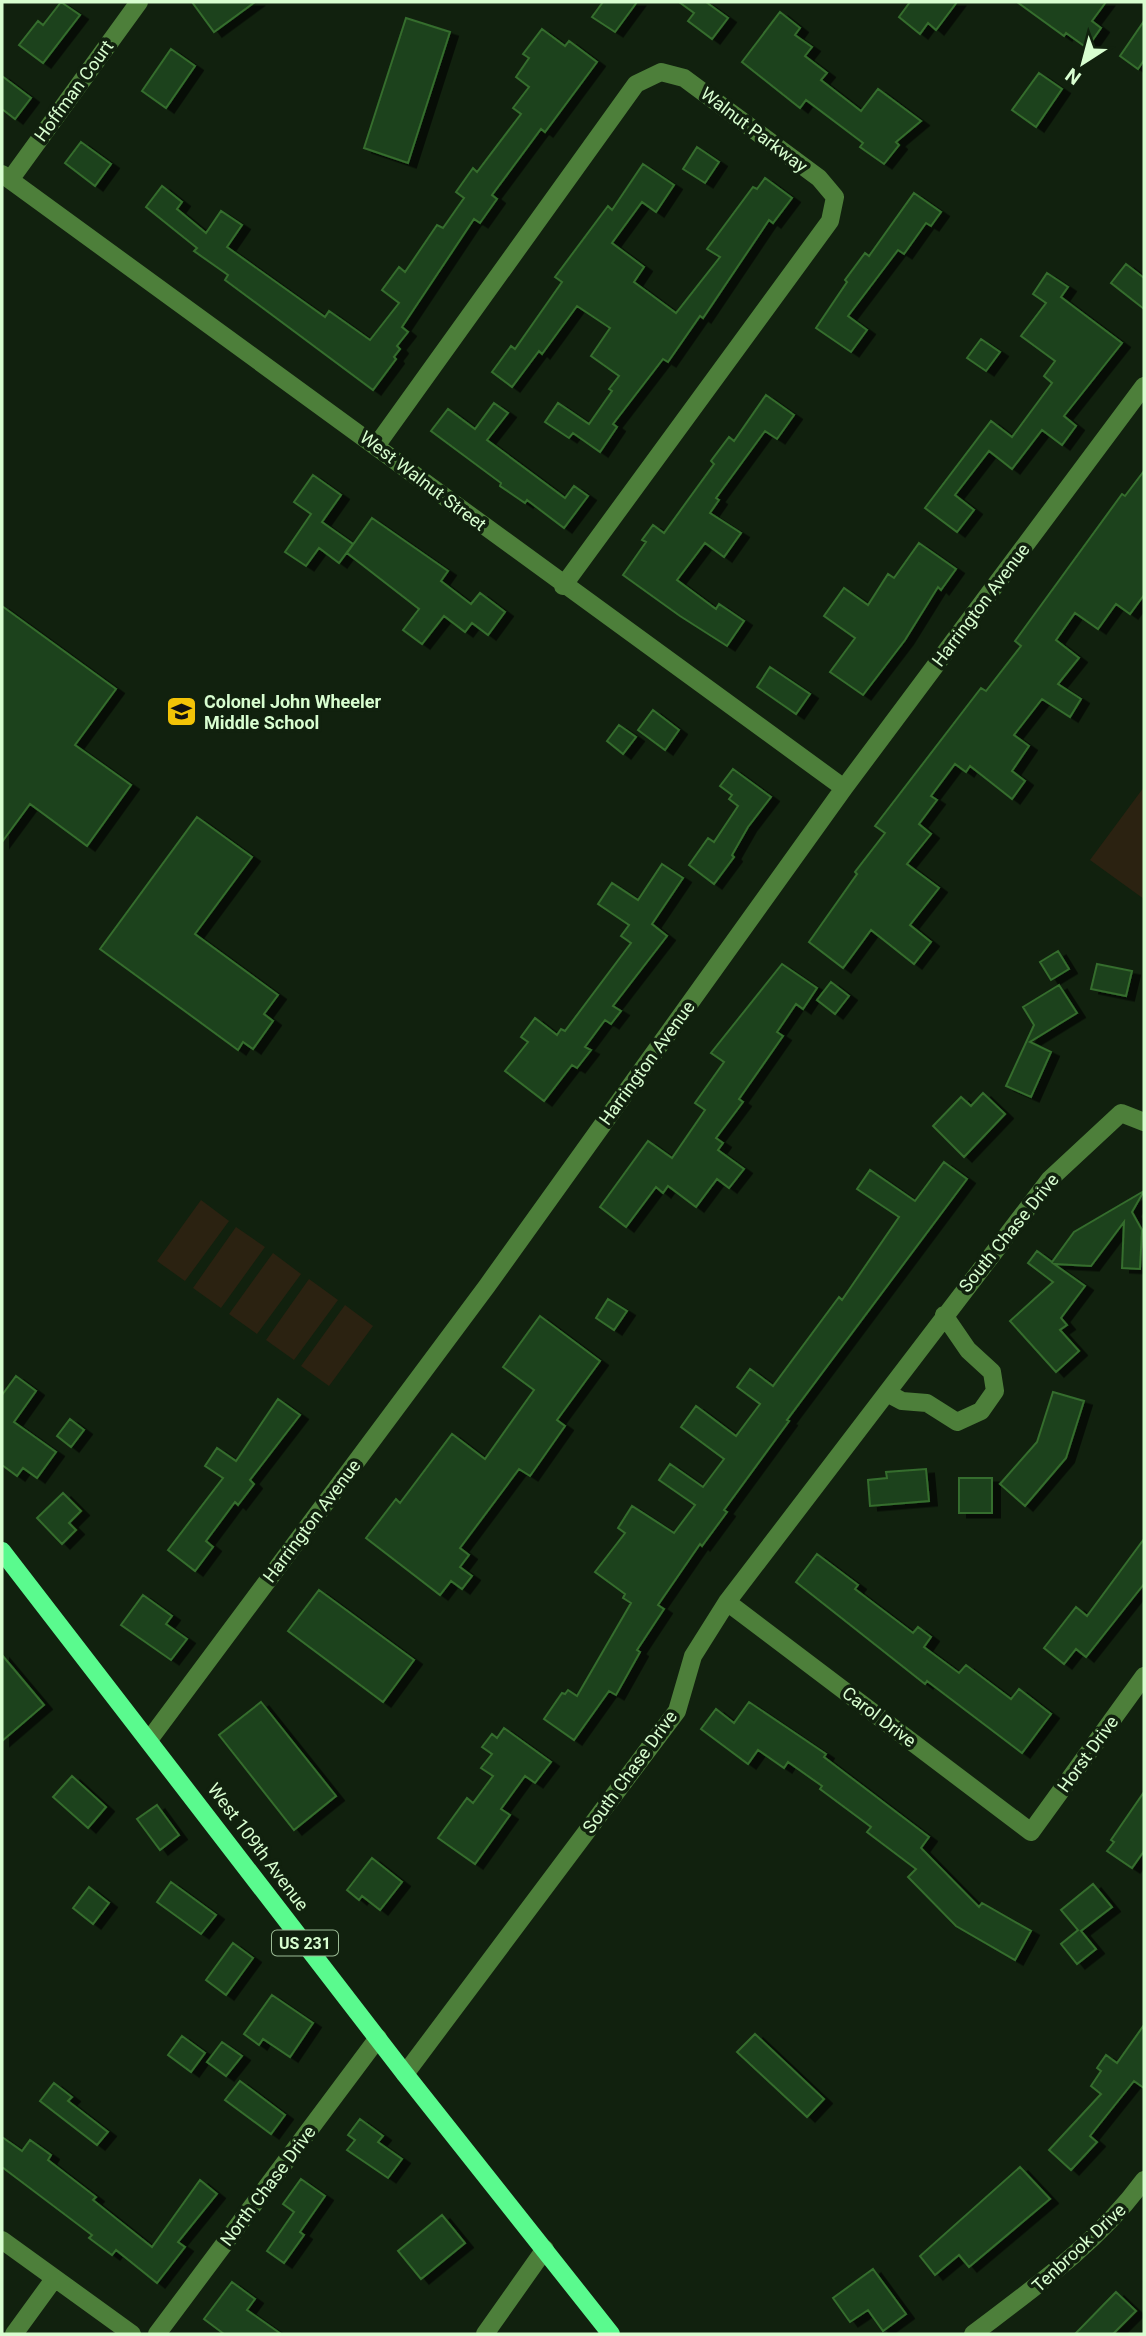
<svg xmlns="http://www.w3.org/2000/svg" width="1146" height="2336" viewBox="0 0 1146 2336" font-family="Roboto,sans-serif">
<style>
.green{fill:#2b2211}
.building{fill:#1f421b;stroke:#346d2d;stroke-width:2;filter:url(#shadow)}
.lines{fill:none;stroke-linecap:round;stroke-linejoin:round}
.minor{stroke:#4d7f3a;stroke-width:18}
.major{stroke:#5afa8e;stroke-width:18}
.labels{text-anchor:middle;stroke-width:7;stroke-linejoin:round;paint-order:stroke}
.shield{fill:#11210e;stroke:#9cbc96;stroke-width:2}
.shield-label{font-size:16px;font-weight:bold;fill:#d8fed0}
.street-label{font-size:18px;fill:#d8fed0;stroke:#11210e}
.poi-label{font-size:18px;font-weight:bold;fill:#d8fed0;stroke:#11210e;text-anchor:start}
</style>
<defs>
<filter id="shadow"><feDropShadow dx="8" dy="4.5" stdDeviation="0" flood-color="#0009"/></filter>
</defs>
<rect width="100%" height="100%" fill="#11210e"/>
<path class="green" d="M1144,787V899L1090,860Z
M201,1200L229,1221L185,1281L157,1261Z
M236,1227L265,1247L221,1308L193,1288Z
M273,1253L301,1274L257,1334L229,1314Z
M309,1279L338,1300L294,1360L266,1340Z
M345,1305L373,1326L329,1386L301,1366Z"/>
<path class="building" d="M61,2L80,15L43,63L19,45L38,21L43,25Z
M192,2H255L214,32Z
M603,2H637L615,32L592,17Z
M679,2H706L728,18L712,39L688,21L694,13Z
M910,2H957L936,30L928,23L920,34L899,17Z
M1017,2H1106L1092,21L1101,28L1087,48L1066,33L1064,36Z
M780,12L800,28L795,35L812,47L805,56L827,73L821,80L861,111L878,89L921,121L896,142L899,145L884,164L860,147L863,143L806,100L800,108L742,62Z
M406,18L450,32L408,163L364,148Z
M1144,21V60L1138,69L1120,56Z
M542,29L565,46L569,41L597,62L545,132L541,129L492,195L497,199L480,223L474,219L402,327L408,332L397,346L400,349L394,357L396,359L373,390L225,280L228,275L194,251L197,248L146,207L162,186L182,202L177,209L206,233L221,211L242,225L227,247L325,317L329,311L370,340L399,303L382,290L399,267L405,272L437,225L443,228L464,198L456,192L473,168L477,172L521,114L513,108L529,87L516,77L529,58L523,54Z
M171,49L195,66L166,108L142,91Z
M1039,73L1062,89L1036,127L1012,110Z
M2,76L31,98L15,119L2,109Z
M81,142L111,164L95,186L65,163Z
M697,147L719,162L705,183L683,169Z
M643,164L674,185L656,212L642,202L612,243L644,267L634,282L676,313L720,257L707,249L753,187L757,189L765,178L792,198L773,223L769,220L703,318L700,316L668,362L663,359L613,424L617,427L600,452L573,433L569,438L545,422L558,403L589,424L612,391L609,389L619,376L591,356L610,328L577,306L542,354L539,351L512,387L492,372L511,346L515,349L562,282L555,277L608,206L612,210Z
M914,193L941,212L931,226L926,223L904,254L898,250L848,316L867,330L851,352L816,328L847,282L845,280L865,253L869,256Z
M1126,264L1144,278V309L1111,283Z
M1047,273L1068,287L1061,297L1122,343L1064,416L1076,426L1062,445L1042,430L1012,469L989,451L955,495L974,510L957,532L925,508L991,421L1012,437L1052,383L1044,376L1055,361L1021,336L1046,303L1033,294Z
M981,339L1000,352L986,371L967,358Z
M766,395L794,415L777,439L765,431L716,498L719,500L710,513L741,533L724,557L705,543L677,580L716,609L719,604L744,621L727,646L680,616L623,575L646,542L642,540L653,525L664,533L714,464L711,461L729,437L734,441Z
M494,403L508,413L487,440L565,498L574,486L588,496L564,528L527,500L525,503L500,486L501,483L431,431L448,409L475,429Z
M1144,471V595L1130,614L1116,604L1098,629L1075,613L1056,640L1079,658L1058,684L1081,699L1070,717L1042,699L1014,735L1029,746L1012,771L1025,781L1012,799L970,766L966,772L955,764L931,796L937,800L919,824L931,834L907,864L939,888L910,925L931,942L914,964L871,930L843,968L809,942L857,874L855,872L885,833L875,826L981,688L986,691L1021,646L1015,641L1122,494L1125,496Z
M313,475L341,495L322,522L353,544L339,563L319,548L306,566L285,552L311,514L294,502Z
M372,518L448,571L441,581L471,604L480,593L505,612L488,635L472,623L465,632L444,616L422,644L403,630L419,609L347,553Z
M919,543L956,569L941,590L938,587L905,640L863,695L830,672L855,638L824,616L844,588L868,605L888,574L894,578Z
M2,606L116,689L75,745L131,785L87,846L30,804L2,842Z
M770,667L810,694L796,714L757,687Z
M653,710L679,730L665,750L638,730Z
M619,725L636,737L623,754L607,741Z
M733,769L771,797L748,827L732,855L734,857L714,884L689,865L708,838L714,842L738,806L729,799L732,795L720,786Z
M197,817L252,857L195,934L278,995L264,1014L273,1021L253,1049L243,1042L238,1050L100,949Z
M662,864L683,878L652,924L667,936L613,1006L621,1011L611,1024L605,1020L585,1047L591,1050L577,1068L572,1065L544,1101L505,1071L528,1042L521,1037L535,1018L557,1035L561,1029L565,1031L631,943L621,936L629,925L598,904L612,883L638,900Z
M1058,951L1069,969L1051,980L1040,962Z
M782,964L817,988L803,1009L796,1004L777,1032L783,1036L739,1099L743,1102L716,1138L723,1143L718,1150L744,1169L729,1188L717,1179L696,1207L668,1186L663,1193L656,1187L626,1227L600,1207L648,1141L672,1158L705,1110L695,1103L724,1062L711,1053Z
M1097,964L1132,971L1126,996L1091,989Z
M831,982L849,996L835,1014L817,1000Z
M1059,985L1077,1013L1030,1042L1051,1052L1031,1097L1006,1086L1034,1025L1023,1007Z
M983,1093L1005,1114L964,1157L933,1126L961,1097L971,1106Z
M944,1162L967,1179L787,1420L789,1421L724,1510L727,1512L702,1546L700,1544L658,1605L664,1609L637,1650L640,1652L616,1695L609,1691L574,1740L544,1719L562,1693L565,1694L568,1690L577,1696L631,1603L623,1598L625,1594L595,1572L625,1533L618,1528L632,1506L674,1533L695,1505L659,1480L670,1464L703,1487L724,1459L681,1427L696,1406L736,1436L760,1404L737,1387L750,1369L773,1386L839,1297L842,1300L899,1217L857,1189L870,1170L915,1201Z
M1144,1191L1132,1212L1142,1230L1140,1269L1122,1268L1124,1222L1091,1266L1054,1264L1085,1286L1061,1318L1067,1325L1060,1330L1079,1351L1056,1372L1010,1321L1053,1282L1028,1263L1037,1251L1052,1262L1074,1232Z
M608,1299L627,1311L614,1330L596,1318Z
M540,1316L600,1361L557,1420L565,1426L530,1476L519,1469L460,1548L469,1555L460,1567L472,1576L462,1589L451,1581L440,1595L366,1538L396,1499L400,1503L452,1434L485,1459L534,1390L503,1367Z
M16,1376L36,1391L14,1422L56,1452L37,1478L23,1468L17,1476L2,1465V1395Z
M1053,1392L1084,1401L1066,1458L1025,1506L1000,1484L1037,1442Z
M278,1399L300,1415L250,1480L254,1484L238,1505L235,1502L206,1541L213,1547L195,1571L168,1550L223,1478L205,1466L217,1448L236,1461Z
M70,1419L84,1430L71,1447L57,1436Z
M926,1469L929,1501L870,1506L868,1480L887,1478L886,1472Z
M959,1478H992V1513H959Z
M63,1493L81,1511L69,1523L76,1530L62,1544L37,1518Z
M1144,1539V1584L1086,1657L1076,1649L1064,1664L1044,1648L1076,1607L1087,1616Z
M817,1554L858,1585L855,1589L913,1633L918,1627L931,1637L924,1647L959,1673L966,1665L1011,1699L1019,1689L1051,1714L1022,1753L927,1681L925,1684L796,1582Z
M319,1590L414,1660L383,1702L288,1631Z
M143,1595L172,1616L166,1624L187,1639L171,1660L121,1625Z
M2,1655L44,1705L2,1741Z
M261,1702L336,1796L294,1830L219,1735Z
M749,1702L826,1754L824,1757L929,1837L921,1848L979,1907L982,1903L1031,1931L1015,1960L956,1926L908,1877L916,1869L867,1832L871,1827L820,1789L822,1786L788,1762L784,1768L758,1750L748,1764L701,1729L716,1709L734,1723Z
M504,1728L551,1762L535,1783L525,1776L501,1809L510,1815L475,1864L438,1838L467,1798L473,1803L493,1776L481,1768L492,1754L482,1747L492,1734L497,1738Z
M72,1776L106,1807L88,1828L53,1797Z
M1144,1792V1851L1132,1868L1107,1851L1114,1842L1111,1840Z
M157,1805L179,1835L160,1850L137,1819Z
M372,1858L402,1882L380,1910L362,1896L359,1900L347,1890Z
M171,1882L216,1915L201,1934L157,1902Z
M1093,1884L1112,1907L1081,1931L1096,1949L1077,1964L1061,1944L1078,1930L1061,1910Z
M89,1887L109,1903L93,1924L73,1908Z
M233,1943L253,1958L226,1995L206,1980Z
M272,1995L313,2023L290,2057L263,2039L259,2045L244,2034Z
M1144,2025V2088L1134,2081L1090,2136L1097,2142L1071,2170L1049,2150L1101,2094L1091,2086L1101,2071L1097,2068L1106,2055L1117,2063Z
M755,2034L824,2099L807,2117L737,2052Z
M182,2036L205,2053L191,2072L168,2055Z
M222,2042L242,2056L226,2076L207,2062Z
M240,2081L285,2115L271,2134L225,2100Z
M54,2083L72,2097L68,2101L108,2132L97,2145L40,2101Z
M360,2119L383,2136L378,2142L402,2159L388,2178L347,2150L355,2140L348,2135Z
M2,2137L22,2151L30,2140L51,2155L48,2160L96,2197L93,2200L152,2247L200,2180L217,2194L178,2242L185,2247L157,2283L116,2250L112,2255L89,2238L92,2235L2,2167Z
M1020,2167L1050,2199L969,2267L959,2255L935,2275L920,2256Z
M301,2179L325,2196L300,2232L304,2235L284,2263L267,2251L294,2212L283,2204Z
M442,2215L465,2243L421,2279L398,2251Z
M873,2269L906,2314L883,2331L868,2310L850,2322L833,2298Z
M232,2282L255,2299L247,2310L281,2334H224L204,2319Z
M1116,2292L1136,2311L1113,2334H1075Z"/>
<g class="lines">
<path class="minor" d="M2,174L844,788
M10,180L139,2
M376,446L636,84L661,72L684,78L819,178L835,197L830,221L563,586
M887,1393L902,1401L927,1403L957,1422L981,1411L995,1391L992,1372L968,1350L944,1315
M727,1602L1031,1832L1144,1676
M149,1740L487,1286L844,788L1144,386
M405,2074L677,1711L693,1656L727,1602L1050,1179L1121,1113L1144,1122
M2,2240L132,2334
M14,2334L54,2279
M157,2334L378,2038
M485,2334L545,2249
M973,2334C1035,2287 1098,2243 1144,2180"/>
<path class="major" d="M2,1551L405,2074L611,2334"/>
</g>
<defs>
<symbol id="school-square" viewBox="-11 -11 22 22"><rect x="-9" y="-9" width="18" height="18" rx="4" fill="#f3c307" stroke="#11210e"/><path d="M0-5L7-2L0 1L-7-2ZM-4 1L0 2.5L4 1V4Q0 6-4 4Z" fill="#111"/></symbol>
</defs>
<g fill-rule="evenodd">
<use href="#school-square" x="164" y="694" width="35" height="35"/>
</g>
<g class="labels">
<rect class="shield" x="272" y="1930.5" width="66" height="25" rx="5"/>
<g class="shield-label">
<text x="305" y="1949">US 231</text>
</g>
<g class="street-label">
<text transform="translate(74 91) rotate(-54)" y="6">Hoffman Court</text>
<text transform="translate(754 130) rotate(37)" y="6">Walnut Parkway</text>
<text transform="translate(423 481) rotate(37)" y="6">West Walnut Street</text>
<text transform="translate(981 605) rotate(-53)" y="6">Harrington Avenue</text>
<text transform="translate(647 1063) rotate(-54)" y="6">Harrington Avenue</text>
<text transform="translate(1009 1233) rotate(-51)" y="6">South Chase Drive</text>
<text transform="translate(312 1521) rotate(-53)" y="6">Harrington Avenue</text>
<text transform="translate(879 1717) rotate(37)" y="6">Carol Drive</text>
<text transform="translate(1088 1754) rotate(-54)" y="6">Horst Drive</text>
<text transform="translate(630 1772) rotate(-54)" y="6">South Chase Drive</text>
<text transform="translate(258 1847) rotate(53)" y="6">West 109th Avenue</text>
<text transform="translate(268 2186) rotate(-53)" y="6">North Chase Drive</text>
<text transform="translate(1079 2248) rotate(-43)" y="6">Tenbrook Drive</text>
</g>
<g class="poi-label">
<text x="204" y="708">Colonel John Wheeler<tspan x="204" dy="21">Middle School</tspan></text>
</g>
</g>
<rect width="1146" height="2336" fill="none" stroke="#d8fed0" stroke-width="7"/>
<g transform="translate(1083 63) rotate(216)" stroke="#11210e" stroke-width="5" paint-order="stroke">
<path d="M0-5L12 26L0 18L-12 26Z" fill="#d8fed0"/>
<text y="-10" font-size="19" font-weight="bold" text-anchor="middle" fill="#d8fed0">N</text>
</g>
</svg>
